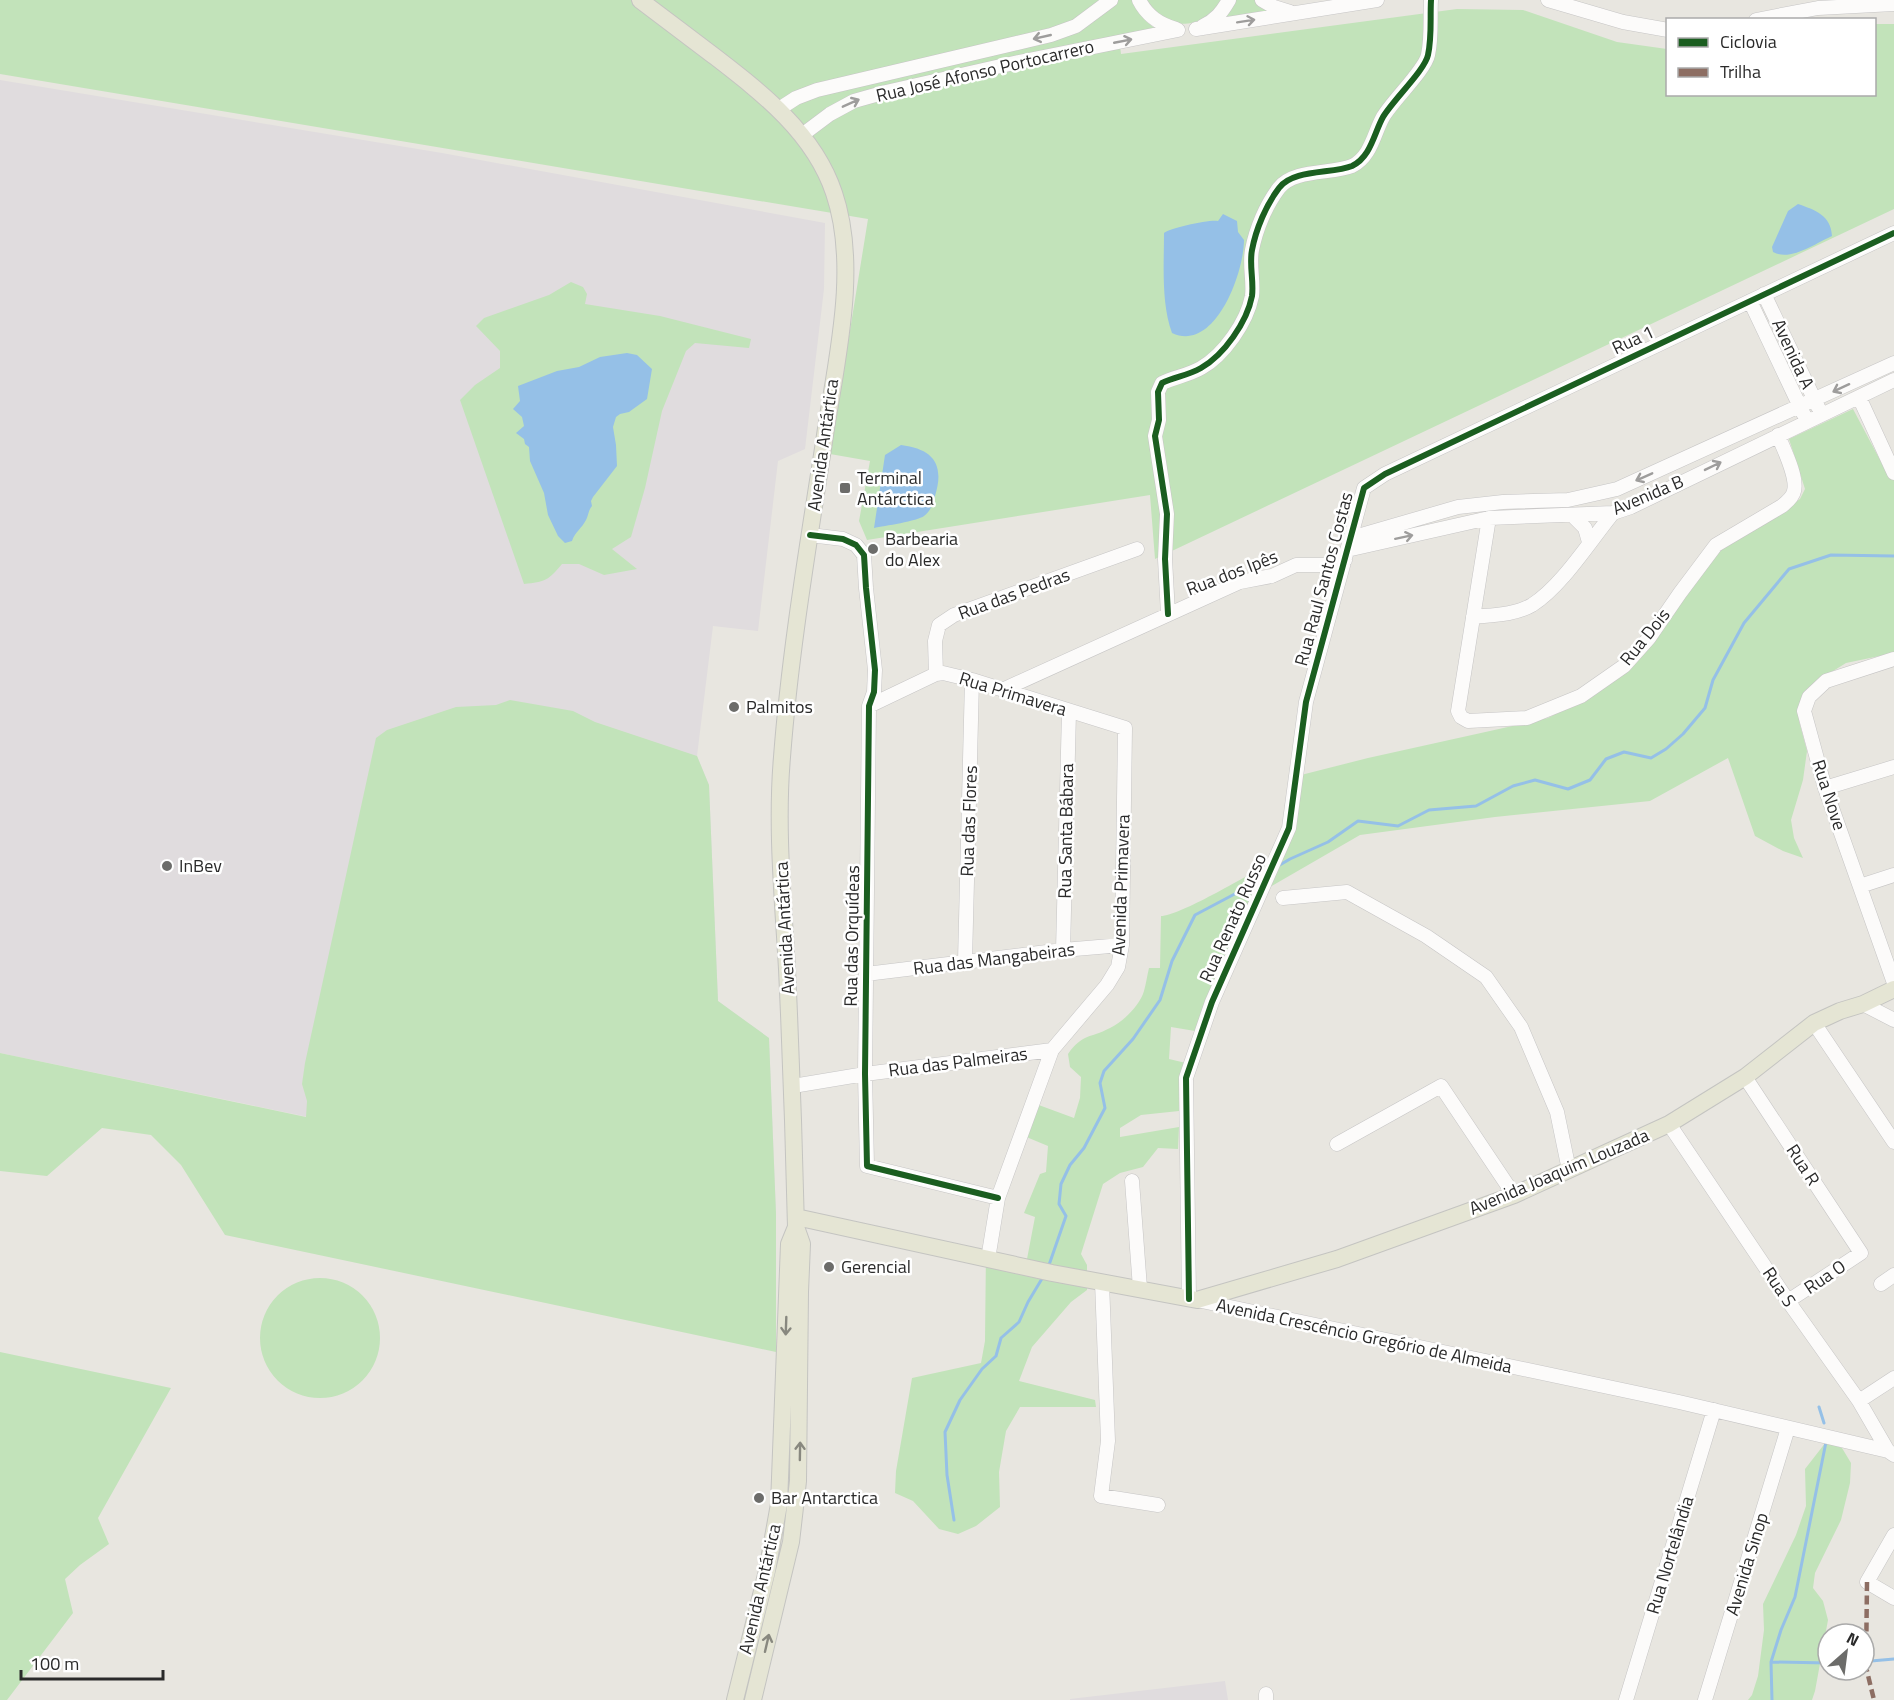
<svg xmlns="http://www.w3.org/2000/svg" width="1894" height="1700" viewBox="0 0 1894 1700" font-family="'Titillium Web',sans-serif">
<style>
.industrial{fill:#e0dcde}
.green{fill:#c2e3ba}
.water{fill:#95c0e7}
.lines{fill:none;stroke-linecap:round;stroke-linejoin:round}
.stream{stroke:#95c0e7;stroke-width:3}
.minor-casing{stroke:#c6c5c5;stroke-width:15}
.major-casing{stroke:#c4c4c1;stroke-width:18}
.minor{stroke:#fcfbfa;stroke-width:14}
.major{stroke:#e5e5d4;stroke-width:16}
.quiet{stroke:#8d6e63;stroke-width:4.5;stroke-dasharray:9 4.5;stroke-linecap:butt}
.cycleway-casing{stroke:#fff;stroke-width:10}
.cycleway{stroke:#1b5e20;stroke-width:6}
.oneway{stroke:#9e9d9c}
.oneway2{stroke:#88887f}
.poi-dot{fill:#6c6c6a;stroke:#fff;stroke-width:2}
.labels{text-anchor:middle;stroke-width:5;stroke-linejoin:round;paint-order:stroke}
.street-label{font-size:18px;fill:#2a2a2a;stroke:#fff}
.poi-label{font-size:18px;fill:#2a2a2a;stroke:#fff;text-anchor:start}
</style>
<rect width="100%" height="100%" fill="#e8e6e0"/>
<path class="industrial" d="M0,80L442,153L825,223L824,289L805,449L778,461L758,631L713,626L697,756L709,785L718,1001L769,1038L776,1214L0,1053Z
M1225,1681L1228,1700H1070V1699Z"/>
<path class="green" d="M0,0H1133L1146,21L1158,31L1119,38L1121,54L1457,9L1523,10L1617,42L1667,49L1668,94H1874L1875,24H1894V209L1155,559L1150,495L867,540L859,521L870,461L830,454L868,219L0,74Z
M1145,0H1222C1211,23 1177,32 1157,15C1153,11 1149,5 1145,0Z
M1235,0H1257L1281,13L1218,22Z
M571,282L583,287L587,294L585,304L660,316L751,339L749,348L695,343L686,351L662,411L645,488L631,537L612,549L637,569L604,575L579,564H562C549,580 545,582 524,584L460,400L475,385L500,368V351L476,326L484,318L549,295Z
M1853,409L1888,475L1894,479V653L1846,663L1817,681L1799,706V721L1807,751L1803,780L1791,820L1794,838L1803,858L1783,851L1755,836L1728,758L1650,801L1495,817L1360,835L1270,887L1301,775L1368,758L1548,718L1594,694L1719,551L1776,516L1800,499L1805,489L1789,439Z
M510,700L573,711L595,722L697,756L709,785L718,1001L769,1038L776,1214V1352L225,1235L181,1165L151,1135L102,1128L47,1176L0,1171V1053L306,1117L307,1101L302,1084L305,1063L376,738L387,730L456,707L496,705Z
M1265,866L1195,1031L1171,1027L1169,1059L1186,1063L1180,1080L1179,1111L1141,1115L1120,1128V1137L1179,1127L1178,1149L1158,1148L1143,1167L1120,1173L1103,1184L1081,1254L1087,1265V1290L1071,1302L1032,1347L1019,1381L1095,1400L1096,1407H1020L1006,1431L999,1472L1000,1507L976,1526L958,1534L939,1529L913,1501L895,1493L896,1471L912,1378L981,1363L985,1341L986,1251L1027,1259L1035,1217L1024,1213L1040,1174L1046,1172L1048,1146L1024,1136L1036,1104L1074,1118L1080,1098L1081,1077L1070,1067L1068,1054C1083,1033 1089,1039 1110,1028C1123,1022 1140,1005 1144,991C1146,984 1147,976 1149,968H1160L1161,916C1179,916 1246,876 1265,866Z
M260 1338a60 60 0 1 1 120 0a60 60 0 1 1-120 0Z
M0,1352L171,1388L98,1518L109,1544L80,1565L65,1579L73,1613L7,1700H0Z
M1826,1442L1842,1448L1851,1463L1850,1483L1841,1520L1815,1573L1813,1588L1823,1601L1828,1620L1815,1691L1812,1700H1748L1752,1695L1758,1676L1764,1630L1763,1604L1796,1535L1806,1506L1805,1469Z"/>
<path class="water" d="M1798,204C1815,210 1831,215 1832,236C1816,243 1790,262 1773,252L1772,247L1788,211Z
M1223,214L1237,221L1238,232L1244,240C1244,273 1215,353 1172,333C1161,303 1164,264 1164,233C1169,228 1211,219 1218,221Z
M627,353L637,355L652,369L647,399L629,412L620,414L616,417L613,427L616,445L617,466L593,497L591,501L592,506C588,511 589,514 586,520C582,528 575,532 572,541L565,543L558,536L548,515L544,493L530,461L529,447L525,444L524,439L516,433L524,426L522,417L513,409L520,401L518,386L557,371L579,367L600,357Z
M901,445C933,449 945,464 935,496C933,503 931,511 924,516C918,521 884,526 874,528L885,455Z"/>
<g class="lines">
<path class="stream" d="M1278,866L1290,859L1328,842L1358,821L1398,826L1429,810L1476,806L1513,786L1535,780L1568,789L1590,780L1606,759L1624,752L1651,758L1666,749L1683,734L1705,708L1713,680L1744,623L1789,569L1831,555L1894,556
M1049,1265L1066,1216L1059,1204L1061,1184L1070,1165L1084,1148L1105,1108L1100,1083L1104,1071L1133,1039L1160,1000L1172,961L1195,915L1246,888L1261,879
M1819,1407L1824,1423
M954,1520L947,1475L945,1432L960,1400L982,1369L996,1356L1001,1338L1019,1322L1028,1302L1043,1277
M1871,1661L1894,1659
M1771,1662L1828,1663
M1772,1700L1771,1662L1781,1630L1795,1597L1826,1442"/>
<defs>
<path id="minor" d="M1139,0C1147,16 1159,24 1176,29
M1262,0L1274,7L1290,12
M1548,0L1623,22L1668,30
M1756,20L1818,8L1894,4
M1203,26C1216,20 1222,12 1229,0
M1196,29L1377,0
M779,109L796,98L817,90L1051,35L1076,26L1111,0
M802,135L830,114L854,101L886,92L1014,63L1178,30
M1764,294L1818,407
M1750,301L1804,415
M1859,397L1894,473
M1573,516L1585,528L1589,542
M1489,518L1458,711L1461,717L1468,721L1527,718L1581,696L1624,666L1649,638L1680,593L1716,545L1782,506C1787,502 1793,497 1794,491C1798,477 1783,448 1778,435
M810,535L843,539L856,545L864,555L866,588L875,670L874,692L869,706L865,1074L867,1166L998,1198
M1351,538L1458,507L1503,502L1568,500L1617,489L1894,363
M1347,550L1489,518L1613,513L1631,507L1894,380
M1168,614L1165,559L1167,514L1155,436L1159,420L1158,392L1162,383C1175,377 1189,375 1201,368C1224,355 1247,322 1252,296C1254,281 1249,265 1252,250C1256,229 1266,205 1279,188C1293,169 1332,174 1352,166C1371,157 1374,133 1383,117C1393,100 1425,70 1428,55C1432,37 1430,18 1431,0
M1473,617C1492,615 1515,615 1532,605C1562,586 1590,541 1613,513
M1894,659L1826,681L1809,697L1804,711L1825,788L1894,983
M936,674L935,641L939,625L954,615L1137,549
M1002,690L1240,582L1272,576L1296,565H1330L1345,560
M869,706L936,674L943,673L972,680L1125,728L1122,945L1118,967L1107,985L1052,1050L998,1198L988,1259
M1825,788L1894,767
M1860,886L1894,875
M1283,898L1347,892L1426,936L1486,977L1521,1027L1557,1112L1569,1170
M1063,950L1069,712
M965,961L972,680
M866,974L1063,950L1122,945
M1863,1004L1894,1020
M1814,1023L1894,1142
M1745,1077L1861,1253L1788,1301
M793,1086L865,1074L1052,1050
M1669,1124L1788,1301L1859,1401L1888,1451
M1337,1144L1441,1086L1514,1195
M1132,1181L1140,1288
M1102,1282L1108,1441L1101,1496L1158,1505
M1881,1284L1894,1275
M1189,1299L1186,1078L1212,1002L1289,828L1306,702L1364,488L1385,474L1894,233
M1197,1300L1679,1402L1888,1451L1894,1455
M1859,1401L1894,1378
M1894,1535L1867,1582L1894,1598
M1266,1694V1700
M1626,1700L1714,1410
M1705,1700L1788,1428"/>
<path id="major" d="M640,0C665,19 689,37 714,56C762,93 814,133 834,193C860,269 835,365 824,442C808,546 790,652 782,757C776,827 783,899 787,969C791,1055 794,1141 796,1227L802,1244L800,1292L798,1481L791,1542L753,1700
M796,1217L1052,1273L1197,1300L1337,1259L1514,1195L1669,1124L1745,1077L1814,1023L1840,1011L1863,1004L1894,989
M735,1700L767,1571L779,1504L789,1244L796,1227"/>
</defs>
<use href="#minor" class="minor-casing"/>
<use href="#major" class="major-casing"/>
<use href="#minor" class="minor"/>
<use href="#major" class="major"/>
<path class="quiet" d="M1867,1582L1866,1667L1874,1700"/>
<defs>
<path id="cycleway" d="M810,535L843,539L856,545L864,555L866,588L875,670L874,692L869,706L865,1074L867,1166L998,1198
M1168,614L1165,559L1167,514L1155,436L1159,420L1158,392L1162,383C1175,377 1189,375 1201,368C1224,355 1247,322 1252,296C1254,281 1249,265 1252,250C1256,229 1266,205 1279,188C1293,169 1332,174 1352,166C1371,157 1374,133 1383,117C1393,100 1425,70 1428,55C1432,37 1430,18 1431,0
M1189,1299L1186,1078L1212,1002L1289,828L1306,702L1364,488L1385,474L1894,233"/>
</defs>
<use href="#cycleway" class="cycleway-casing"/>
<use href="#cycleway" class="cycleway"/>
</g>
<defs><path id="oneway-shaft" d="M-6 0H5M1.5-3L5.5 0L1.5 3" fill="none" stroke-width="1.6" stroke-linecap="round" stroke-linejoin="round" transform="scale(1.5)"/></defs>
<g class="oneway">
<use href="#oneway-shaft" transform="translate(1246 21) rotate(-9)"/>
<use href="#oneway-shaft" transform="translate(1042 37) rotate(167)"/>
<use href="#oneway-shaft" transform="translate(1123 41) rotate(-11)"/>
<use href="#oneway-shaft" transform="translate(851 103) rotate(-24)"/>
<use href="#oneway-shaft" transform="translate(1841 388) rotate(155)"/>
<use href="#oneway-shaft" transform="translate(1713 466) rotate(-26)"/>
<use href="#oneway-shaft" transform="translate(1644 477) rotate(156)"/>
<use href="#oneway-shaft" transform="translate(1404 537) rotate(-12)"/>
</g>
<g class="oneway2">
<use href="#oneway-shaft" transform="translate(786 1326) rotate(92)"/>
<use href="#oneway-shaft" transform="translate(800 1451) rotate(-89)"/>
<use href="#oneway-shaft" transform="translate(767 1643) rotate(-77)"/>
</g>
<g class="poi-dot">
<rect x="839" y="482" width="12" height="12" rx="3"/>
<circle cx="873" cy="549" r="6"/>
<circle cx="734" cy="707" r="6"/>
<circle cx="167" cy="866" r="6"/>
<circle cx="829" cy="1267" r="6"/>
<circle cx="759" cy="1498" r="6"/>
</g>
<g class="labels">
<g class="street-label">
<text transform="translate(985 71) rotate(-13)" y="6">Rua José Afonso Portocarrero</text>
<text transform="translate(1633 340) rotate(-25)" y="6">Rua 1</text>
<text transform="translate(1793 354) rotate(65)" y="6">Avenida A</text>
<text transform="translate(823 445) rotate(-82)" y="6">Avenida Antártica</text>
<text transform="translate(1648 495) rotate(-23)" y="6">Avenida B</text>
<text transform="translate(1232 573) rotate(-21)" y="6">Rua dos Ipês</text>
<text transform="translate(1324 579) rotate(-75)" y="6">Rua Raul Santos Costas</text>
<text transform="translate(1014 594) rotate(-20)" y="6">Rua das Pedras</text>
<text transform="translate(1645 637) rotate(-51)" y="6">Rua Dois</text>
<text transform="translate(1013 694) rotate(17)" y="6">Rua Primavera</text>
<text transform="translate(1829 795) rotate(72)" y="6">Rua Nove</text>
<text transform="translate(969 821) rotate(-88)" y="6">Rua das Flores</text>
<text transform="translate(1066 831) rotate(-89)" y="6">Rua Santa Bábara</text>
<text transform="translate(1121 885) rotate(-88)" y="6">Avenida Primavera</text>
<text transform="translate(1233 918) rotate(-66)" y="6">Rua Renato Russo</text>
<text transform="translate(785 928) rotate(-93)" y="6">Avenida Antártica</text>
<text transform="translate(852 936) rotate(-89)" y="6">Rua das Orquídeas</text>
<text transform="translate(994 959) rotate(-7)" y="6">Rua das Mangabeiras</text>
<text transform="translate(958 1062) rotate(-7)" y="6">Rua das Palmeiras</text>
<text transform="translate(1803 1165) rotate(57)" y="6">Rua R</text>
<text transform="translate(1559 1172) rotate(-23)" y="6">Avenida Joaquim Louzada</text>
<text transform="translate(1825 1277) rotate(-34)" y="6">Rua O</text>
<text transform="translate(1779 1287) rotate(56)" y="6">Rua S</text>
<text transform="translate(1364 1336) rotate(12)" y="6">Avenida Crescêncio Gregório de Almeida</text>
<text transform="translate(1670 1555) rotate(-73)" y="6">Rua Nortelândia</text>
<text transform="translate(1747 1564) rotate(-73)" y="6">Avenida Sinop</text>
<text transform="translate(760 1589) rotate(-77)" y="6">Avenida Antártica</text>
</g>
<g class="poi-label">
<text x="857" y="484">Terminal<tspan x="857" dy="21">Antárctica</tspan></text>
<text x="885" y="545">Barbearia<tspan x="885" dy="21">do Alex</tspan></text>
<text x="746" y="713">Palmitos</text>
<text x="179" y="872">InBev</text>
<text x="841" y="1273">Gerencial</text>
<text x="771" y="1504">Bar Antarctica</text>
</g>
</g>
<rect x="1666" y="18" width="210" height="78" fill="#ffffff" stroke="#aaaaaa" stroke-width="1.5"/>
<rect x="1678" y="38" width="30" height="9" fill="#1b5e20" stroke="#aaaaaa" stroke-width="1.5"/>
<text x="1720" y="48" font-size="18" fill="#2a2a2a">Ciclovia</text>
<rect x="1678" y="68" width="30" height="9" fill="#8d6e63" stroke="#aaaaaa" stroke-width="1.5"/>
<text x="1720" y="78" font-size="18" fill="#2a2a2a">Trilha</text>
<g transform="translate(1846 1652) rotate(28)"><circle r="28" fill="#ffffff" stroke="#aaaaaa" stroke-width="1.5"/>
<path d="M0-4.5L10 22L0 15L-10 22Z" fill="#6c6c6a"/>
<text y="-9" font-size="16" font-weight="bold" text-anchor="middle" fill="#2a2a2a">N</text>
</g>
<path d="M21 1670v9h142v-9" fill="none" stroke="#2a2a2a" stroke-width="3"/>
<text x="30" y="1670" font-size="18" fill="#2a2a2a" stroke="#ffffff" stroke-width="4.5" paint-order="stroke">100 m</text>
</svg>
